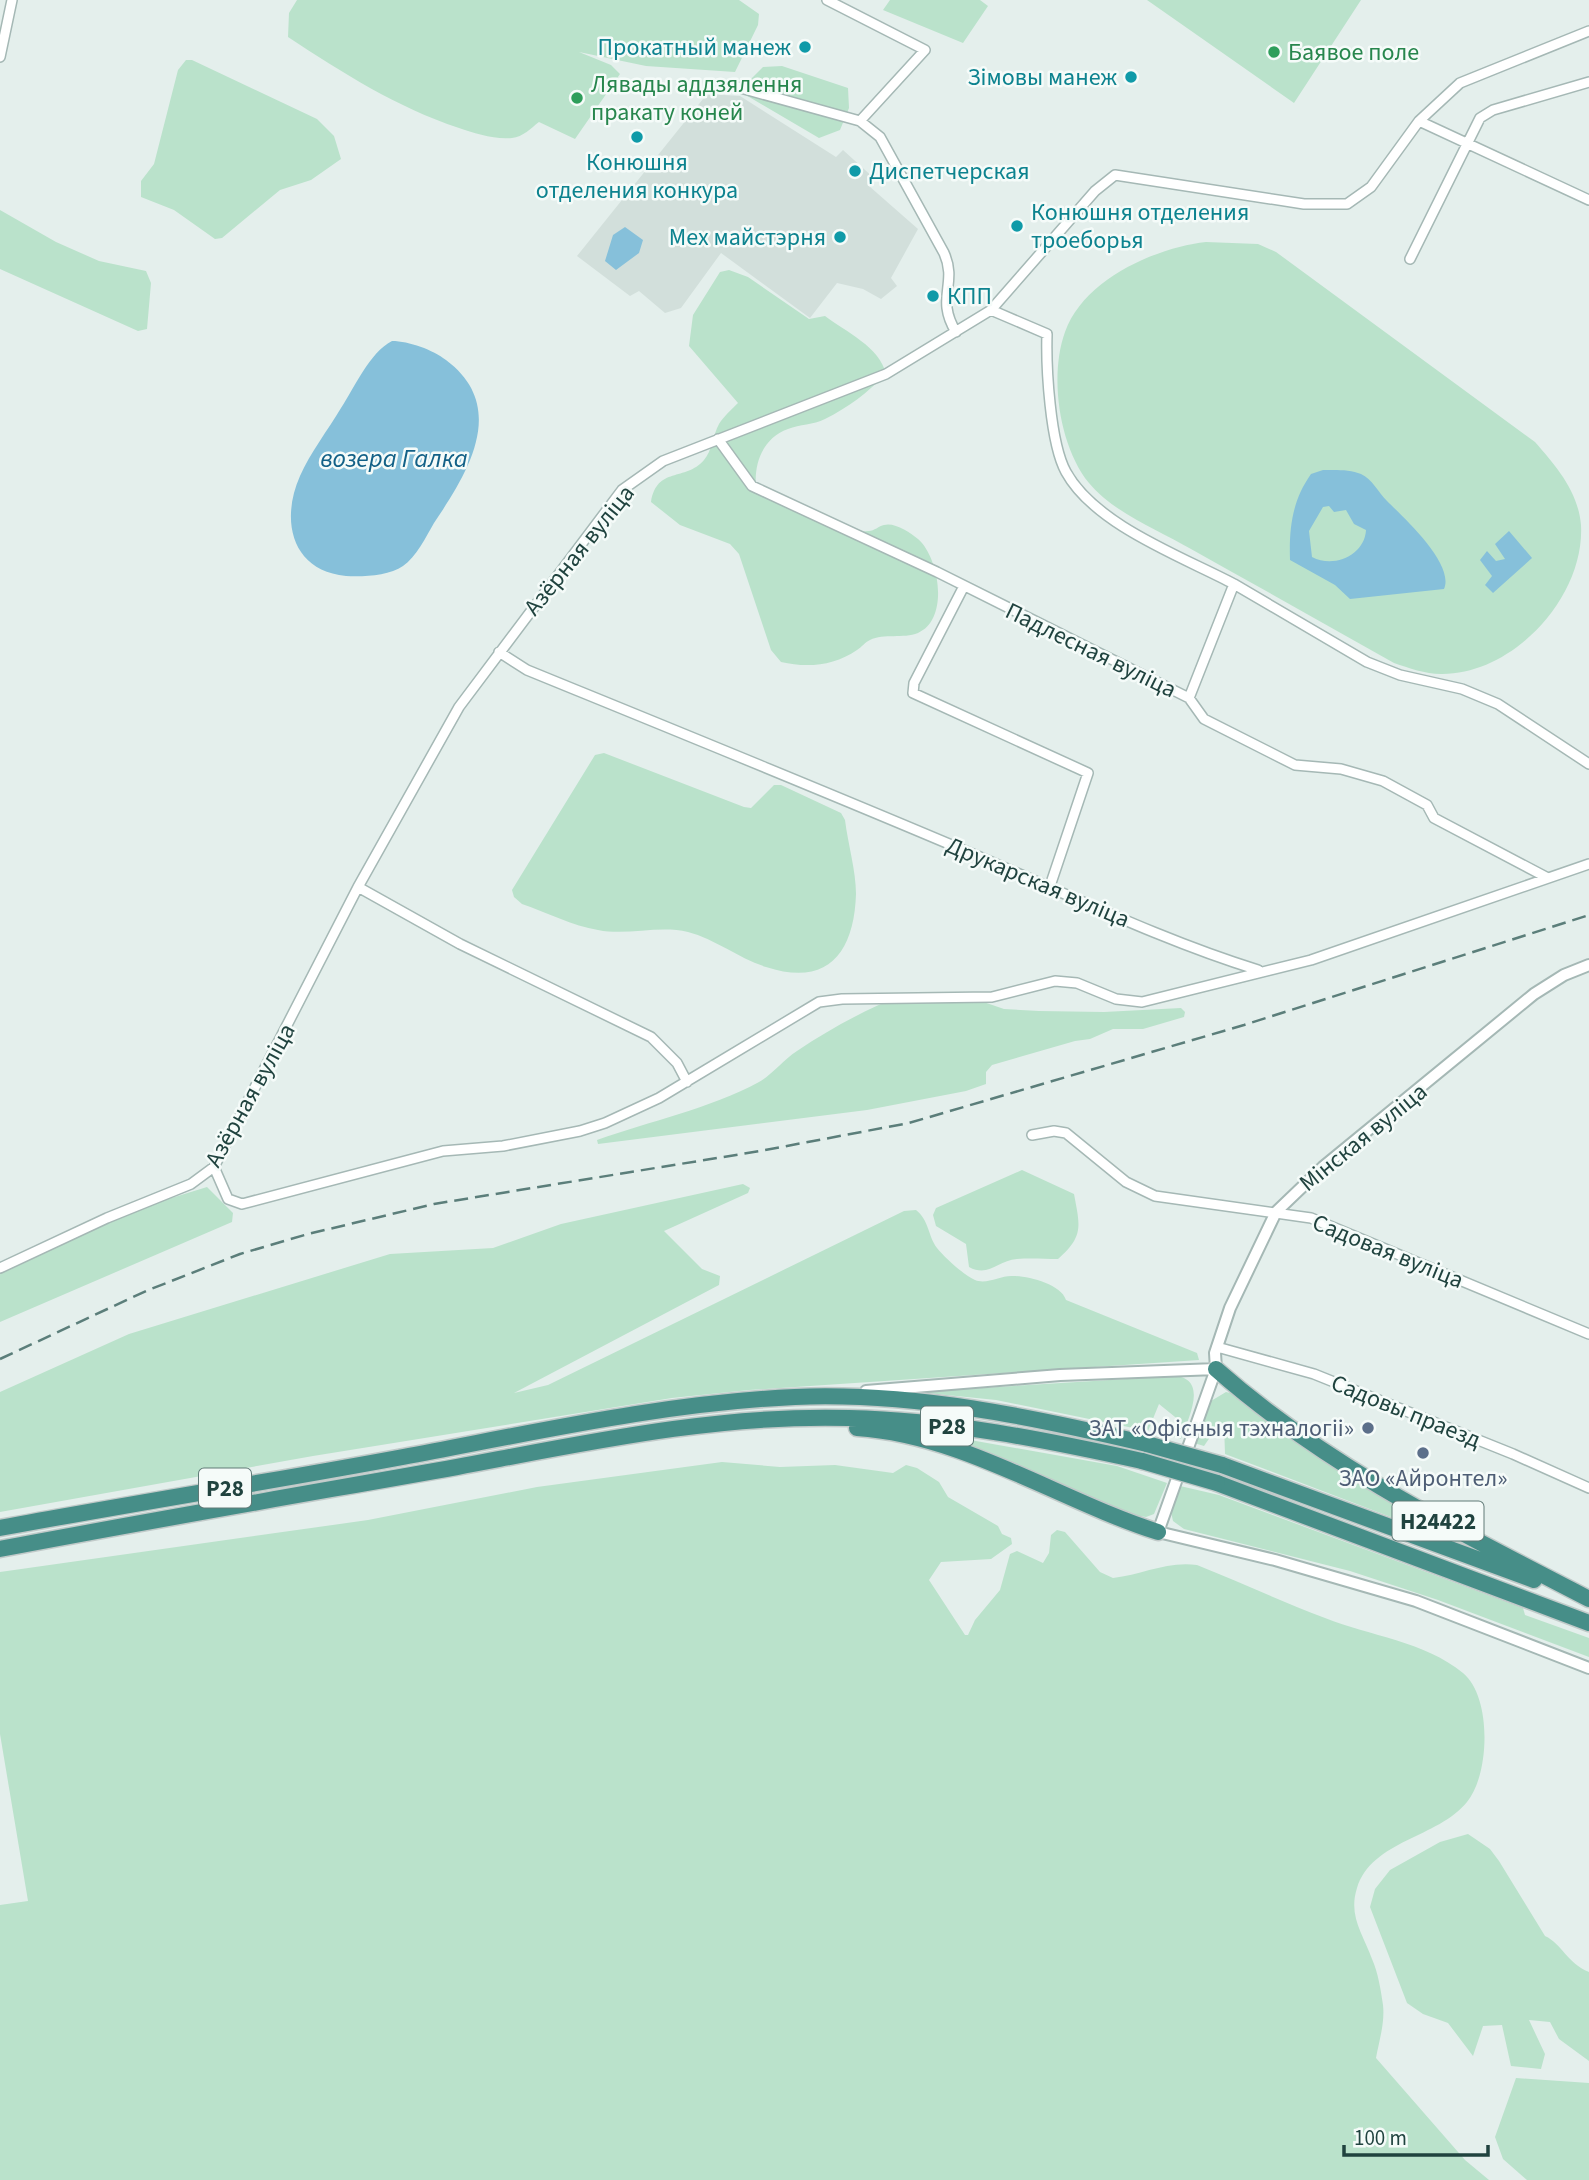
<svg xmlns="http://www.w3.org/2000/svg" width="1589" height="2180" viewBox="0 0 1589 2180" font-family="'Source Sans 3',sans-serif">
<style>
.built{fill:#d2dfdb}
.green{fill:#bae2cb}
.water{fill:#86c0da;fill-rule:evenodd}
.lines{fill:none;stroke-linecap:round;stroke-linejoin:round}
.minor-casing{stroke:#a5b8b5;stroke-width:12}
.tertiary-casing{stroke:#a5b8b5;stroke-width:14}
.trunk-casing{stroke:#c1cac9;stroke-width:19}
.minor{stroke:#fff;stroke-width:9}
.tertiary{stroke:#fff;stroke-width:10}
.trunk{stroke:#468e88;stroke-width:16}
.rail{stroke:#5b7e7a;stroke-width:2.5;stroke-dasharray:14 7;stroke-linecap:butt}
.trunk-bridge-casing{stroke:#c1cac9;stroke-width:19;stroke-linecap:butt}
.trunk-bridge{stroke:#468e88;stroke-width:16}
.culture-dot{fill:#0f9aa8;stroke:#f5fbf9;stroke-width:2.5}
.leisure-dot{fill:#2e9e5b;stroke:#f5fbf9;stroke-width:2.5}
.service-dot{fill:#5c6f8a;stroke:#f5fbf9;stroke-width:2.5}
.labels{text-anchor:middle;stroke-width:5;stroke-linejoin:round;paint-order:stroke}
.shield{fill:#f5fbf9;stroke:#607a77;stroke-width:2}
.shield-label{font-size:23px;font-weight:bold;fill:#20433f}
.culture-label{font-size:24px;fill:#0d838f;stroke:#f5fbf9;text-anchor:end}
.leisure-label{font-size:24px;fill:#27864d;stroke:#f5fbf9;text-anchor:start}
.street-label{font-size:24px;fill:#20433f;stroke:#f5fbf9}
.service-label{font-size:24px;fill:#4e5e75;stroke:#f5fbf9;text-anchor:end}
.water-label{font-size:26px;font-style:italic;fill:#136187;stroke:#f5fbf9}
</style>
<rect width="100%" height="100%" fill="#e4efec"/>
<path class="built" d="M707,94L740,96L836,157L843,150L875,179L869,186L918,229L891,278L897,286L881,299L863,289L837,283L810,318L721,253L681,308L665,313L639,291L630,296L577,256Z"/>
<path class="green" d="M297,0H739L759,14L758,25L735,72L646,66L579,52L611,65L620,74L575,139L539,122C531,128 523,137 512,138C495,140 474,133 459,128C396,107 343,73 288,37L289,13Z
M890,0H980L988,6L963,43L883,10Z
M1147,0H1361L1294,103Z
M186,60H192L317,119L334,136L341,159L311,180L280,190L222,238L215,239L174,210L141,197V181L154,164L178,70Z
M782,66L848,88L849,108L840,130L819,138L739,91L763,67Z
M0,210L56,242L99,261L146,271L151,283L147,329L138,331L0,269Z
M1206,242L1258,244L1276,252L1535,442C1556,466 1578,491 1581,525C1585,597 1513,675 1441,674C1425,674 1409,668 1394,663C1327,625 1259,587 1191,549C1158,530 1114,513 1089,483C1059,446 1049,376 1065,332C1084,279 1155,248 1206,242Z
M729,270L748,277L809,319L825,316C846,332 880,347 886,374C867,393 849,407 825,419C813,425 800,424 788,429C763,438 754,463 756,486C783,501 838,536 869,531C874,531 879,526 884,525C894,522 910,532 918,539C939,557 950,619 918,633C903,639 884,633 870,640C865,642 862,647 857,650C834,666 807,668 781,662L771,650L739,554L730,544L680,525L651,502C657,466 685,482 704,460C712,451 713,435 719,424C724,416 732,409 738,403L689,346L693,315L720,272Z
M604,753L744,807L751,808L774,785H781L841,813L845,820C848,844 856,871 856,894C854,954 827,987 766,967C740,959 715,939 688,932C659,925 627,936 598,930C573,926 546,912 522,904L514,897L512,890L595,755Z
M906,993L963,995L1004,1009L1039,1011L1104,1012L1181,1008L1185,1012L1184,1017L1143,1029H1113L1090,1039L1075,1041L992,1065L986,1072V1084L966,1091L867,1110L598,1144L597,1140C650,1121 709,1109 759,1082C773,1074 783,1060 797,1051C831,1028 867,1009 906,993Z
M1022,1170L1074,1194C1080,1226 1084,1236 1058,1259C1045,1259 1031,1258 1017,1259C998,1260 989,1278 969,1267L966,1244L936,1226L933,1215L936,1208Z
M743,1184L750,1188L748,1193L664,1231L702,1269L720,1276L719,1285L514,1393L548,1385L904,1211L916,1210C929,1220 928,1236 937,1248C945,1258 964,1275 975,1280C987,1285 1001,1275 1013,1276C1028,1276 1061,1284 1066,1300L1197,1353L1199,1360L749,1390L672,1398L313,1456L0,1512V1392L129,1334L390,1254L493,1248L561,1224Z
M207,1187L233,1213L232,1222L0,1322V1268L107,1218Z
M1175,1376C1209,1379 1188,1419 1181,1439L1174,1437L1180,1421L1159,1404L1148,1431L996,1400L917,1392Z
M1226,1392L1234,1394L1289,1437L1378,1495L1466,1543L1467,1546L1225,1454L1224,1425L1215,1430L1204,1446L1194,1443L1211,1401Z
M914,1430L1117,1466L1167,1483L1154,1514L1146,1517L1133,1515Z
M722,1462L780,1467L835,1465L893,1473L906,1465L917,1468L939,1482L948,1497L998,1526L1002,1534L1011,1538L1012,1544L991,1559L941,1562L929,1580L965,1635H968L975,1620L1000,1590L1010,1554L1017,1551L1043,1563L1049,1553L1051,1535L1057,1530L1065,1532L1100,1572L1113,1578C1142,1575 1166,1561 1197,1565C1240,1582 1282,1602 1325,1618C1370,1636 1424,1641 1463,1673C1492,1697 1490,1774 1467,1802C1438,1838 1372,1840 1357,1888C1348,1916 1363,1934 1372,1959C1378,1972 1381,1991 1383,2005C1385,2023 1379,2041 1376,2058L1465,2160L1489,2180H0V1905L28,1901L0,1734V1572L368,1520L537,1487Z
M1180,1486L1219,1495L1523,1608L1525,1615L1589,1638V1657L1438,1600L1350,1571L1184,1529L1173,1521L1171,1512Z
M1468,1834L1490,1849L1499,1861L1545,1936C1562,1944 1567,1963 1589,1972V2061L1559,2039L1550,2022L1529,2020L1545,2054L1541,2069L1511,2066L1502,2025L1483,2026L1473,2056L1448,2023L1423,2014L1407,2003L1370,1907L1375,1889L1390,1870L1440,1842Z
M1516,2078L1589,2083V2180H1527L1503,2159L1495,2137Z"/>
<path class="water" d="M625,227L643,240L639,253L616,270L605,261L613,235Z
M392,341C409,341 433,350 446,360C509,407 468,473 434,523C426,537 416,557 403,566C389,576 362,577 346,576C292,571 280,521 300,476C310,453 328,430 341,408C355,387 369,353 392,341Z
M1323,470C1334,470 1350,469 1361,474C1372,479 1378,492 1387,501C1404,518 1455,564 1444,589L1350,599L1335,585L1290,560C1289,528 1292,501 1311,474ZM1323,507L1329,506L1334,512L1346,510L1354,524L1366,530C1365,554 1335,569 1312,557L1309,531Z
M1509,531L1532,558L1493,593L1485,585L1492,576L1480,560L1487,551L1496,561L1505,559L1495,544Z"/>
<g class="lines">
<defs>
<path id="minor" d="M827,0L925,50L860,121L880,137L944,253C958,284 935,298 956,332
M0,57L12,0
M737,87L860,121
M1419,121L1589,200
M1410,259L1480,118L1493,110L1589,82
M991,310L1047,334C1046,367 1050,443 1066,472C1095,525 1183,557 1234,584L1189,698
M718,439L752,486L937,572L1189,698L1204,719L1295,765L1341,769L1383,781L1427,805L1434,818L1546,877
M1234,584L1367,662L1400,675L1462,689L1498,704L1589,764
M964,586L914,683L913,693L1088,773L1050,886
M499,652L527,670C674,730 822,790 968,852C1064,892 1158,939 1258,970
M358,887L460,944L651,1037L677,1063L687,1082
M1032,1135L1054,1131L1066,1133L1126,1182L1155,1196L1311,1218L1589,1334
M214,1167L228,1199L242,1204L443,1151L503,1146L580,1131L605,1123L659,1098L819,1002L842,999L992,997L1055,981L1077,983L1116,999L1142,1002L1311,960L1589,864
M0,1268L107,1218L191,1184L214,1167L358,887L459,707L622,490L663,461L886,374L991,310L1095,191L1115,175L1304,204H1347L1371,187L1419,121L1460,83L1589,31
M1217,1347L1314,1374L1513,1454L1589,1488"/>
<path id="tertiary" d="M1589,965L1564,975L1534,994L1323,1167L1276,1212L1230,1308L1215,1353L1216,1369L1158,1532L1275,1560L1416,1601L1589,1668
M866,1391L1060,1375L1216,1369"/>
<path id="trunk" d="M1216,1369C1327,1467 1458,1531 1589,1599
M857,1428C964,1435 1058,1500 1158,1532
M1222,1465L1534,1580
M1217,1483L1589,1623
M0,1528C134,1503 269,1482 403,1457C532,1433 663,1403 795,1397C914,1392 1033,1417 1147,1444
M0,1549C152,1520 305,1494 457,1467C585,1443 718,1414 849,1418C947,1420 1046,1440 1142,1461"/>
</defs>
<use href="#minor" class="minor-casing"/>
<use href="#tertiary" class="tertiary-casing"/>
<use href="#trunk" class="trunk-casing"/>
<use href="#minor" class="minor"/>
<use href="#tertiary" class="tertiary"/>
<use href="#trunk" class="trunk"/>
<path class="rail" d="M0,1359L146,1291L240,1254L308,1234L434,1204L760,1151L909,1123L1244,1025L1589,915"/>
<defs>
<path id="trunk-bridge" d="M1147,1444L1222,1465
M1142,1461L1217,1483"/>
</defs>
<use href="#trunk-bridge" class="trunk-bridge-casing"/>
<use href="#trunk-bridge" class="trunk-bridge"/>
</g>
<g class="culture-dot">
<circle cx="805" cy="47" r="7"/>
<circle cx="1131" cy="77" r="7"/>
<circle cx="637" cy="137" r="7"/>
<circle cx="855" cy="171" r="7"/>
<circle cx="1017" cy="226" r="7"/>
<circle cx="840" cy="237" r="7"/>
<circle cx="933" cy="296" r="7"/>
</g>
<g class="leisure-dot">
<circle cx="1274" cy="52" r="7"/>
<circle cx="577" cy="98" r="7"/>
</g>
<g class="service-dot">
<circle cx="1368" cy="1428" r="7"/>
<circle cx="1423" cy="1453" r="7"/>
</g>
<g class="labels">
<g class="shield">
<rect x="921" y="1406.5" width="52" height="39" rx="5"/>
<rect x="199" y="1468.5" width="52" height="39" rx="5"/>
<rect x="1392.5" y="1501.5" width="91" height="39" rx="5"/>
</g>
<g class="shield-label">
<text x="947" y="1434">Р28</text>
<text x="225" y="1496">Р28</text>
<text x="1438" y="1529">Н24422</text>
</g>
<g class="culture-label">
<text x="791" y="55">Прокатный манеж</text>
<text x="1117" y="85">Зімовы манеж</text>
<text x="637" y="170" text-anchor="middle">Конюшня<tspan x="637" dy="28">отделения конкура</tspan></text>
<text x="869" y="179" text-anchor="start">Диспетчерская</text>
<text x="1031" y="220" text-anchor="start">Конюшня отделения<tspan x="1031" dy="28">троеборья</tspan></text>
<text x="826" y="245">Мех майстэрня</text>
<text x="947" y="304" text-anchor="start">КПП</text>
</g>
<g class="leisure-label">
<text x="1288" y="60">Баявое поле</text>
<text x="591" y="92">Лявады аддзялення<tspan x="591" dy="28">пракату коней</tspan></text>
</g>
<g class="street-label">
<text transform="translate(579 550) rotate(-51)" y="8">Азёрная вуліца</text>
<text transform="translate(1091 650) rotate(26)" y="8">Падлесная вуліца</text>
<text transform="translate(1038 882) rotate(23)" y="8">Друкарская вуліца</text>
<text transform="translate(250 1095) rotate(-61)" y="8">Азёрная вуліца</text>
<text transform="translate(1363 1137) rotate(-39)" y="8">Мінская вуліца</text>
<text transform="translate(1388 1251) rotate(22)" y="8">Садовая вуліца</text>
<text transform="translate(1406 1411) rotate(22)" y="8">Садовы праезд</text>
</g>
<g class="service-label">
<text x="1354" y="1436">ЗАТ «Офісныя тэхналогіі»</text>
<text x="1423" y="1486" text-anchor="middle">ЗАО «Айронтел»</text>
</g>
<g class="water-label">
<text x="394" y="467">возера Галка</text>
</g>
</g>
<path d="M1344 2145v10h144v-10" fill="none" stroke="#20433f" stroke-width="3.5"/>
<text x="1354" y="2145" font-size="21" fill="#20433f" stroke="#f5fbf9" stroke-width="5" paint-order="stroke">100 m</text>
</svg>
